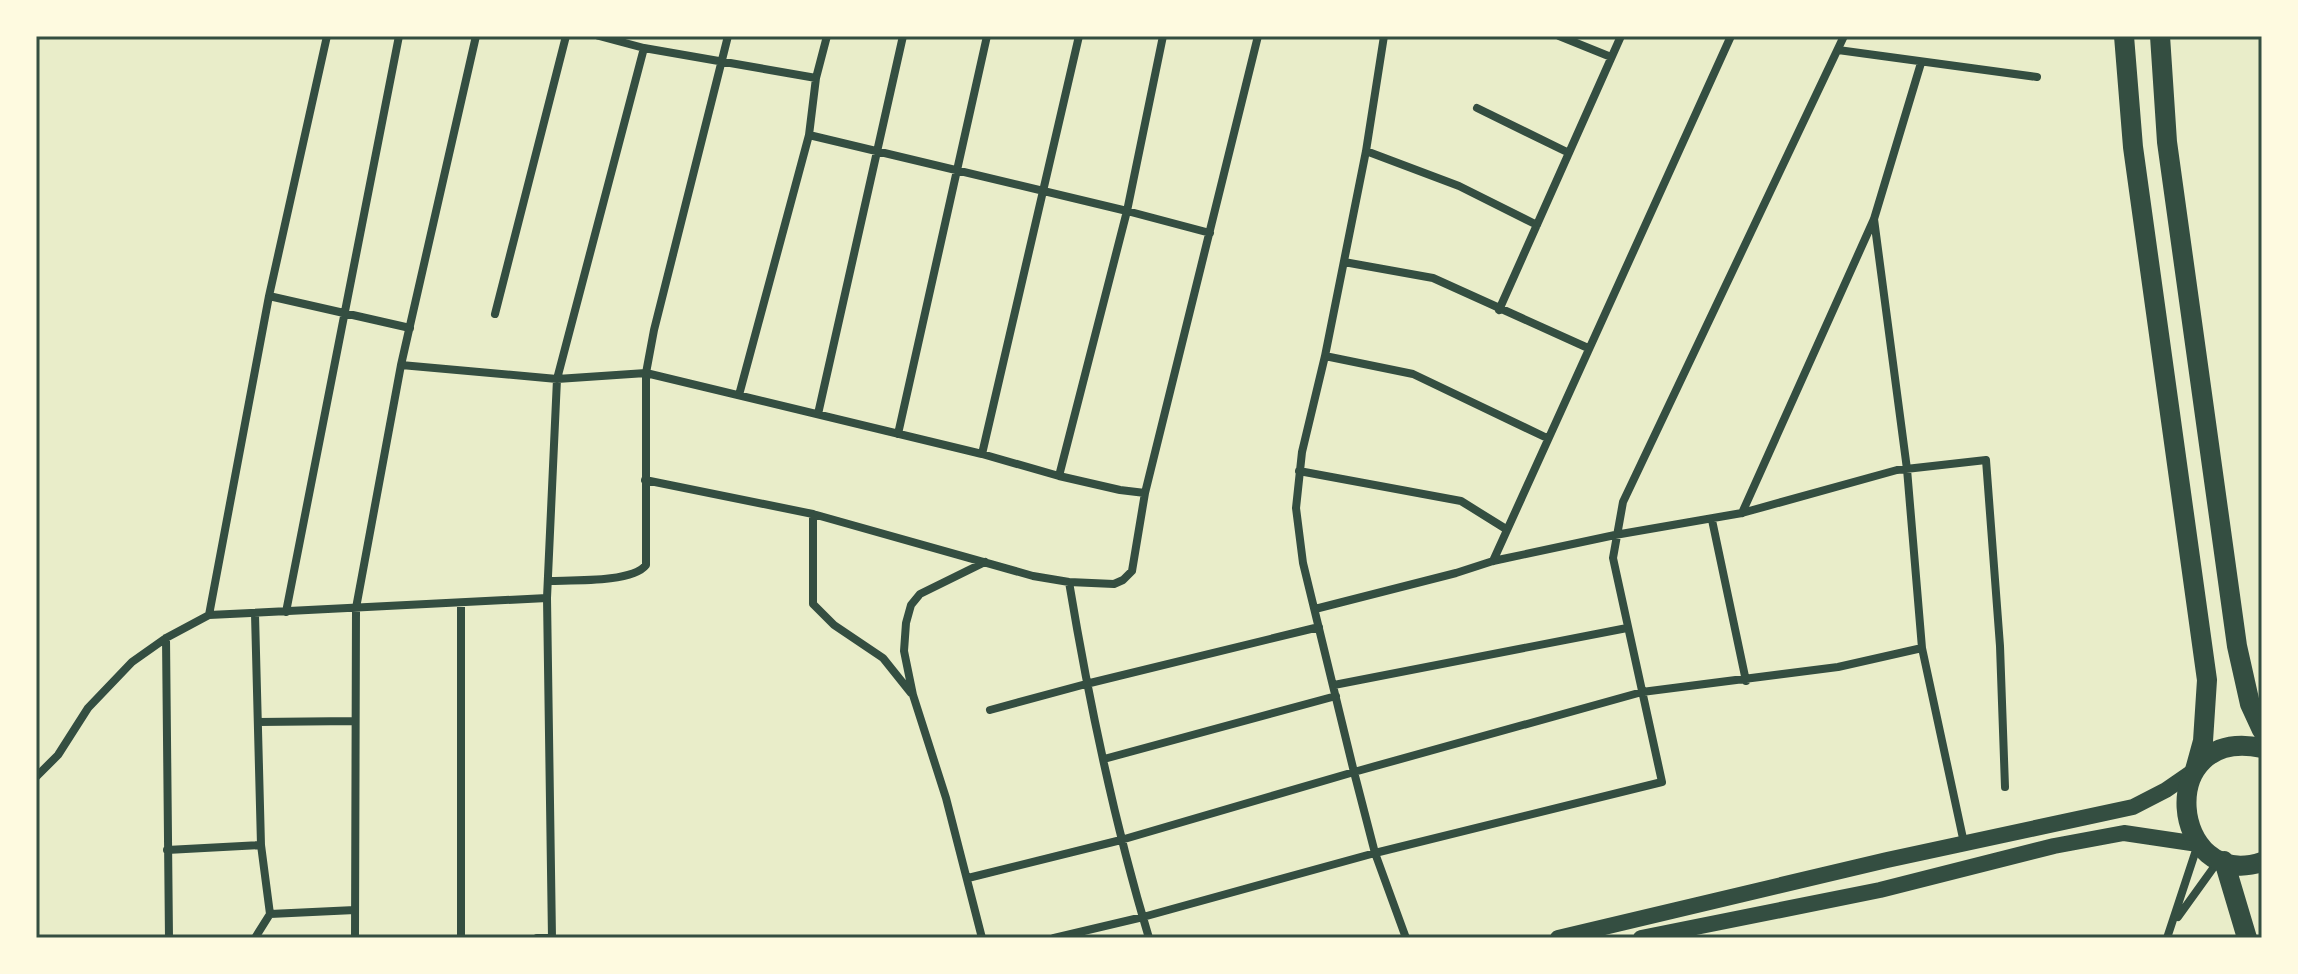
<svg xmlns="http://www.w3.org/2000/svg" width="2298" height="974" viewBox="0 0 2298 974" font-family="'Varela Round',sans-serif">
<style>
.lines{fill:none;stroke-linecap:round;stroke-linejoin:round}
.minor{stroke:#344e41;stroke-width:8}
.secondary{stroke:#344e41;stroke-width:16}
.trunk{stroke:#344e41;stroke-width:20}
.neatline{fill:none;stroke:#344e41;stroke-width:3}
</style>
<rect width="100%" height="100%" fill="#e9edc9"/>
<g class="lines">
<path class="minor" d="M599,36L644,48L816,78L827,36
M1384,36L1366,151L1325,356L1302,452L1296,508L1303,563L1354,772L1375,853L1406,938
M1559,36L1611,57
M1838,50L2037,77
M1477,108L1569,153
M809,135L1127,211L1210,233
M1366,151L1459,186L1537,225
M1874,219L1907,469L1922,648L1964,843
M1344,262L1433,278L1588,348
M269,296L410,328
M1499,310L1621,36
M495,314L566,36
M1325,356L1413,374L1547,438
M401,365L557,379L646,373L982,454L1059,476L1120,490L1145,493
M739,395L809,135L816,78
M818,414L903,36
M898,434L987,36
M982,454L1079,36
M1299,471L1461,501L1506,529
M1059,476L1127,211L1163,36
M645,480L813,514L1033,576L1069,582L1114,584L1123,580L1132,571L1145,493L1258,36
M1742,513L1874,219L1921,63
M813,514V604L834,625L883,658L911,693
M1712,520L1746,681
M1493,561L1731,36
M549,581C571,580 632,583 646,565V373L654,330L728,36
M1069,582C1089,702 1114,822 1149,938
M1315,609L1456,573L1493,561L1615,535L1742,513L1897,470L1986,460L2000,646L2005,787
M286,612L399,36
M209,615L269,296L327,36
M166,638L169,938
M1334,685L1627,628
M990,710L1086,684L1319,627
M258,722L355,721
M1104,759L1336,696
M36,777L58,755L88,708L132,662L166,638L209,615L547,598
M167,850L261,845
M968,878L1121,840L1354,772L1642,692L1838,667L1922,648
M270,914L355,910
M2178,917L2219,860
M255,938L270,914L261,845L255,614
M355,938L356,608L401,365L476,36
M461,938V603
M537,938H552
M552,938L547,598L557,379L644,48
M982,938L946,798L913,695L904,651L906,623L911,605L920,594L985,562
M1054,938L1143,917L1375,853L1662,782L1613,558L1623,502L1844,36
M2167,938L2198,844"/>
<path class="secondary" d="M1558,938L1887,860L2133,807L2166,790L2195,770
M1641,938L1880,890L2054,846L2124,833L2198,844"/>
<path class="trunk" d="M2124,36L2133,147L2207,680L2203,741L2195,770
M2160,36L2167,142L2237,646L2250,704L2262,730
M2262,748C2153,725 2170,892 2262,862
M2224,861L2247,938"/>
</g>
<rect width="2298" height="974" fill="none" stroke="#fefae0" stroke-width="76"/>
<rect x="38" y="38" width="2222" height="898" class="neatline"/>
</svg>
